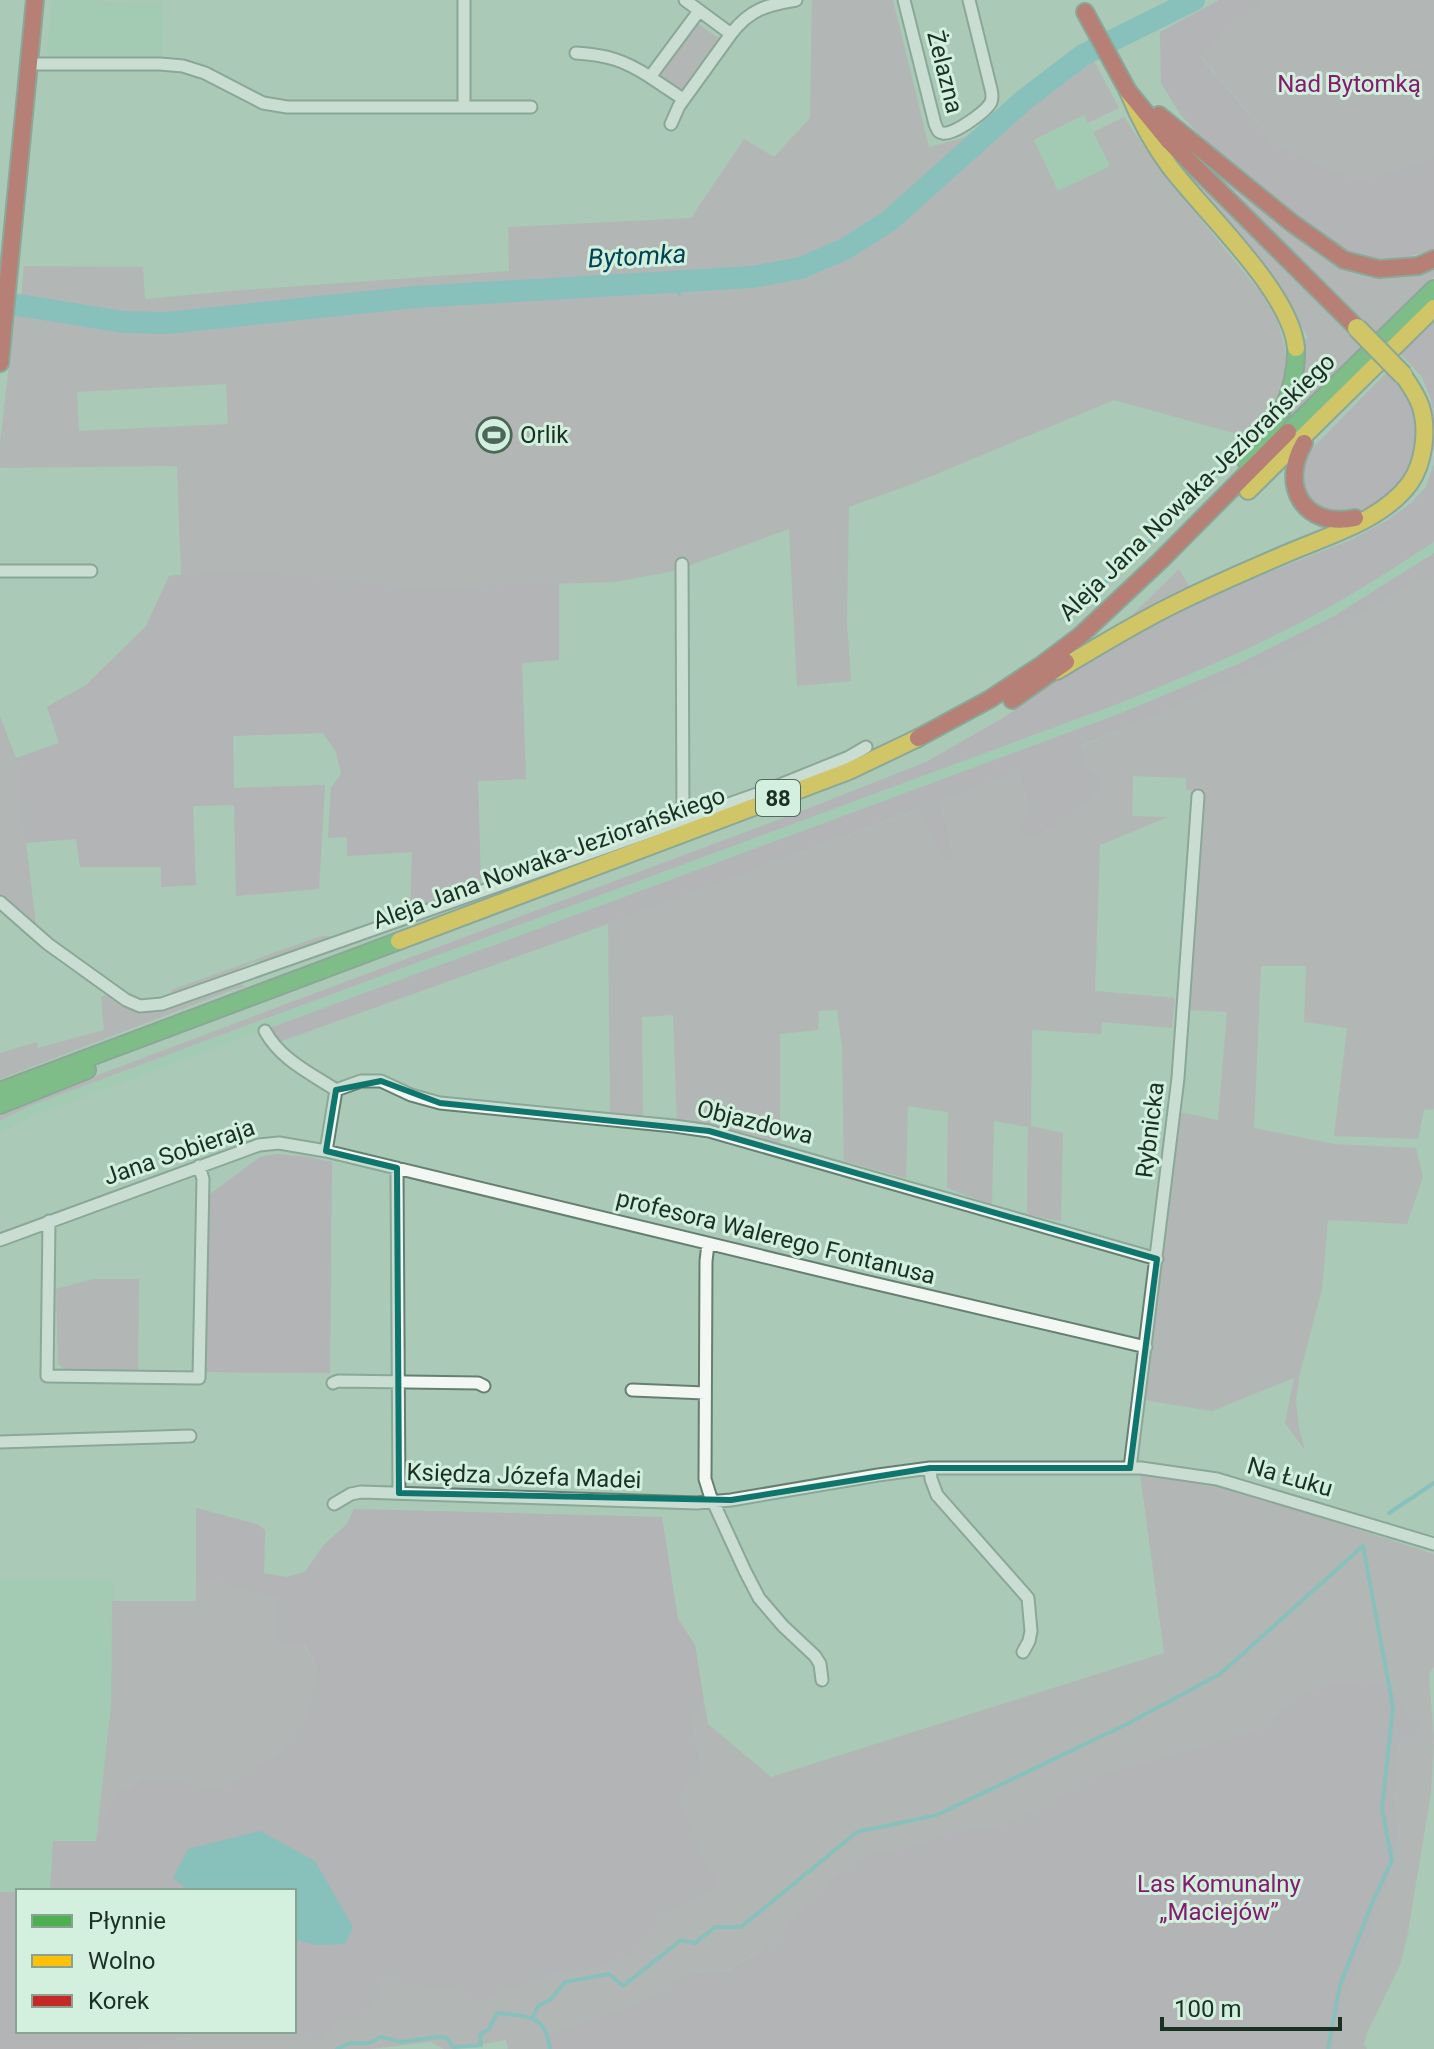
<svg xmlns="http://www.w3.org/2000/svg" width="1434" height="2049" viewBox="0 0 1434 2049" font-family="Roboto,sans-serif">
<style>
.built{fill:#9bcdb0}
.green{fill:#bda2b7;fill-rule:evenodd}
.forest{fill:#bc9bb5}
.water{fill:#60b6c4}
.lines{fill:none;stroke-linecap:round;stroke-linejoin:round}
.stream{stroke:#60b6c4;stroke-width:4}
.river{stroke:#60b6c4;stroke-width:22}
.street-casing{stroke:#667f71;stroke-width:15}
.fast-casing{stroke:#667f71;stroke-width:20}
.slow-casing{stroke:#667f71;stroke-width:20}
.jam-casing{stroke:#667f71;stroke-width:20}
.street{stroke:#f2f7f4;stroke-width:11}
.fast{stroke:#4caf50;stroke-width:16}
.slow{stroke:#ffc107;stroke-width:16}
.jam{stroke:#c62828;stroke-width:16}
.slow-bridge-casing{stroke:#667f71;stroke-width:22;stroke-linecap:butt}
.slow-bridge{stroke:#ffc107;stroke-width:18}
.marked{fill:none;stroke:#0f766e;stroke-width:6;stroke-linejoin:round}
.labels{text-anchor:middle;stroke-width:6;stroke-linejoin:round;paint-order:stroke}
.shield{fill:#d3f0de;stroke:#516a5b;stroke-width:2}
.shield-label{font-size:22px;font-weight:bold;fill:#193023}
.street-label{font-size:24px;fill:#193023;stroke:#d3f0de}
.park-label{font-size:24px;fill:#821c6d;stroke:#d3f0de}
.poi-label{font-size:24px;fill:#193023;stroke:#d3f0de;text-anchor:start}
.water-label{font-size:26px;font-style:italic;fill:#004352;stroke:#d3f0de}
</style>
<rect width="100%" height="100%" fill="#aac9b7"/>
<path class="built" d="M53,0H91L111,2L161,1L163,57L55,58L48,53L47,48Z
M1084,115L1110,166L1059,191L1033,141Z
M1434,542V553L1336,615L1238,664L1124,712L256,1033L33,1116L0,1133V1121L30,1106L1120,703L1232,656L1308,619L1380,577Z
M0,1579L113,1580L111,1704L96,1842L53,1841L50,1891L0,1892Z"/>
<path class="green" d="M812,0H893L929,147L975,135C936,171 893,219 847,244C812,263 770,268 732,272L417,291L254,306L178,316L120,315L21,299L24,266L143,267L145,299L242,290L509,271L508,227L691,218L744,139L774,157L810,118Z
M1263,0H1434V157L1360,181L1276,145L1199,55Z
M697,23L721,40L682,94L658,77Z
M1093,59L1119,108L1088,123L1084,115L1034,140L1058,191L1110,166L1093,132L1124,117L1161,171L1262,294L1277,319L1285,347L1286,374L1275,400L1255,439L1114,400L915,483L849,507L847,622L851,681L797,686L789,529L674,571L615,582L424,588L242,569L181,575L177,466L0,468V443L15,314L130,330L154,331L416,304L747,283L783,278L822,267L856,251L895,225L1027,102ZM226,384L228,424L79,431L77,392Z
M1184,146L1328,257L1434,267V277L1406,302L1378,335Z
M1172,156L1363,347L1280,433L1303,342L1308,338L1302,327H1300Z
M1179,569L1192,591L1131,619V616Z
M1434,578V1109L1424,1110L1418,1139L1334,1136L1347,1028L1304,1022L1306,966H1261L1254,1128L1334,1144L1416,1148L1423,1177L1407,1224L1328,1220L1322,1289L1299,1377L1296,1402L1299,1428L1305,1450L1285,1423L1294,1378L1212,1411L1144,1400L1178,1112L1218,1120L1227,1012L1187,1010L1202,791L1186,790V778L1133,776L1132,816L1168,817L1100,845L1095,991L1175,998L1172,1028L1102,1022L1101,1034L1032,1030L1031,1126L1063,1133L1061,1221L1027,1215L1028,1127L994,1121L992,1205L947,1188L948,1112L908,1106L906,1178L844,1161L842,1047L837,1010L819,1011L818,1030L780,1034V1147L677,1123L673,1015L642,1017L643,1119L610,1115L608,924L919,809L934,845L953,853L940,802L1019,772L1030,813L1027,836L1037,835L1049,830L1097,776C1085,769 1083,760 1079,747L1166,711L1274,662L1341,627L1414,583Z
M0,716L16,758L36,925L0,897Z
M321,936H343L271,961C258,960 242,963 234,975L173,997L171,990Z
M238,981L245,987L232,990L0,1079V1053L37,1042L38,1048L104,1030L101,997L110,994L133,1007Z
M265,1012L267,1018L30,1106L0,1121V1116L69,1088V1086Z
M93,1279H139L138,1373L66,1372L58,1363L56,1289Z
M1140,1473L1205,1480L1434,1554V1667L1430,1672L1429,1679L1434,1738L1431,1793L1407,1938L1400,1965L1367,2033L1364,2044L1367,2049H1334L1339,2013L1369,1939L1388,1882L1400,1830L1394,1800L1399,1741L1405,1709L1397,1692L1367,1681L1333,1682L1299,1695L1257,1730L1084,1779L1046,1804L999,1827L956,1830L912,1846L867,1854L799,1910L774,1943L724,1972L688,1973L630,2007L545,2035L548,2049H508L506,2040L456,2049H444L431,2042L371,2049H138L183,2037L220,2031H290L299,2037L337,2022L377,1984L392,1975C415,1993 434,1983 459,1989C469,1991 479,1997 489,2000L502,1991L564,1972L595,1969L628,1956L669,1912L719,1886L709,1868L681,1803L683,1786L700,1764L692,1715L704,1701L708,1724L771,1777L1164,1653Z
M196,1577L279,1599L318,1671L304,1724L276,1754L227,1785L205,1789L183,1779L139,1780L114,1794L96,1842L111,1704L112,1601H196Z"/>
<path class="forest" d="M1219,0H1263L1199,56L1276,145L1360,181L1434,157V249C1400,261 1380,263 1345,252L1206,143L1181,115L1161,83L1160,32Z
M1434,318V416L1431,399L1422,377L1399,352Z
M1387,372C1409,394 1418,413 1415,444C1412,471 1397,488 1375,503C1367,508 1356,513 1346,513C1311,513 1294,485 1307,454Z
M1434,463V542C1392,569 1351,596 1307,619C1246,651 1183,677 1120,703L267,1018L265,1012L802,811L926,762L1003,718L1069,672L1177,612L1250,580L1353,539L1388,520L1412,502L1426,487Z
M1434,553V578L1414,583L1341,627L1274,662L1166,711L1080,746C1083,760 1085,769 1097,776L1101,785C1093,798 1060,824 1046,831C1040,835 1034,836 1027,836L1022,830L1023,820L1030,813L1019,772L940,802L953,853V863C932,852 929,829 918,809L608,924L279,1042L274,1036L270,1028L1124,712L1238,664L1336,615Z
M242,569L424,588L559,582V660L522,663L526,779L478,781L481,884L410,913L412,852L347,856V837L328,838L331,788L341,774L336,752L323,733L233,736L234,788L325,785L319,889L236,896L234,805L193,806L196,885L161,887V867H80L76,839L25,843L16,758L59,743L47,707L86,685L146,626L169,576Z
M278,1154L308,1157L332,1162L330,1373L203,1372L206,1197L260,1157Z
M196,1508L257,1524L265,1530L264,1573L286,1577L305,1572L323,1546L347,1524L354,1509L662,1517L678,1619L695,1645L704,1701L692,1716L700,1764L698,1780L683,1786L681,1803L709,1868L716,1872L719,1887L669,1912L628,1956L595,1969L564,1972L502,1991L489,2000L470,2002L458,1989L436,1988L404,1984L392,1975L378,1984L379,1997L360,2019L337,2022L323,2040L299,2037L290,2031H294V1891H50L53,1841H96L114,1794L140,1780L183,1779L205,1789L227,1785L276,1754L304,1723L318,1671L305,1645L275,1642L279,1599L196,1577Z
M1368,1681L1397,1692L1405,1709L1419,1720L1414,1743L1399,1742L1394,1800L1400,1830L1388,1882L1369,1939L1339,2013L1334,2049H548L545,2035L630,2007L688,1973L725,1972L774,1943L799,1910L828,1883L867,1854L912,1846L956,1830L999,1827L1046,1804L1084,1779L1257,1730L1299,1695L1333,1682Z
M0,1892H18V2031H220L183,2037L138,2049H0Z"/>
<path class="water" d="M260,1831L315,1861L353,1927L345,1944L317,1945L294,1940V1891H190L173,1878L188,1849Z"/>
<g class="lines">
<path class="stream" d="M679,294L681,281
M1065,619L1157,535
M1389,1513L1434,1483
M533,2017L538,2006L550,2000L565,1982L609,1974L623,1986L681,1940L695,1943L715,1927H741L857,1832L937,1815L1127,1724L1220,1674L1363,1546
M337,2049L350,2043H369L381,2037L401,2042L438,2037L447,2038L453,2047L481,2045L480,2035L489,2029L497,2013C528,2017 545,2013 550,2049
M1328,2049L1340,1985L1373,1901L1392,1860L1382,1809L1393,1707L1363,1546"/>
<path class="river" d="M0,302L124,322L167,323L415,297L752,277L801,268L845,249L889,221L1024,100L1083,55L1194,0"/>
<defs>
<path id="street" d="M464,0V107
M904,0L935,124C938,130 937,132 943,133C954,135 987,111 991,102C993,97 992,93 991,89L969,0
M731,34C750,9 767,5 796,0
M576,53C607,55 624,60 650,77
M27,64H160L183,66L205,73L263,103L287,107H531
M683,99L650,77L699,11
M671,124L679,106L731,34L685,0
M682,564L683,820
M0,571H91
M0,902L48,944L126,1000L140,1006L162,1004L760,793L849,757L866,747
M265,1031C280,1059 310,1073 336,1090
M336,1090L361,1081H381L411,1095L440,1103L674,1126L709,1131L1157,1259
M326,1151L336,1090
M397,1168L399,1493
M49,1221L47,1376L199,1378L203,1179L199,1166
M0,1240L259,1145L279,1143L326,1151L856,1279L1146,1347
M708,1244L706,1261L705,1479L710,1495L745,1571L759,1598L783,1626L815,1656L820,1664L822,1680
M333,1383L338,1381L478,1383L484,1386
M632,1390L705,1393
M0,1442L190,1436
M930,1468L931,1479L937,1495L1028,1598L1031,1631L1029,1641L1023,1652
M1130,1468L1178,1078L1198,796
M334,1504L351,1494L361,1492L697,1503L731,1500L878,1475L930,1468H1141L1217,1479L1434,1544"/>
<path id="fast" d="M1288,432L1434,289
M1246,461C1275,425 1297,397 1296,348
M0,1091L399,941
M0,1105L87,1070"/>
<path id="slow" d="M1128,91C1139,118 1152,143 1170,167C1205,213 1291,292 1296,348
M1248,491L1434,308
M1057,671C1097,647 1137,622 1179,602C1215,584 1253,568 1290,552C1330,535 1383,520 1410,483C1424,463 1428,430 1421,407C1417,395 1410,385 1403,375
M399,941L849,771L918,738"/>
<path id="jam" d="M1085,12L1128,91L1168,140L1357,328
M1159,115L1292,223L1344,260L1379,269L1418,266L1434,259
M0,363L35,0
M1304,443C1279,486 1304,529 1355,518
M1012,700L1066,662
M918,738L990,699L1043,664L1080,636L1161,560L1288,432"/>
</defs>
<use href="#street" class="street-casing"/>
<use href="#fast" class="fast-casing"/>
<use href="#slow" class="slow-casing"/>
<use href="#jam" class="jam-casing"/>
<use href="#street" class="street"/>
<use href="#fast" class="fast"/>
<use href="#slow" class="slow"/>
<use href="#jam" class="jam"/>
<defs>
<path id="slow-bridge" d="M1357,328L1403,375"/>
</defs>
<use href="#slow-bridge" class="slow-bridge-casing"/>
<use href="#slow-bridge" class="slow-bridge"/>
</g>
<path d="M0 0H1434V2049H0ZM381,1081L440,1103L709,1131L1157,1259L1130,1468H930L731,1500L399,1493L397,1168L326,1151L336,1090Z" fill="#aac9b7" fill-opacity=".55" fill-rule="evenodd"/>
<path class="marked" d="M381,1081L440,1103L709,1131L1157,1259L1130,1468H930L731,1500L399,1493L397,1168L326,1151L336,1090Z"/>
<defs>
<symbol id="stadium-ring" viewBox="-11 -11 22 22"><circle r="9.5" fill="#d3f0de" stroke="#4c6657" stroke-width="1.5"/><path d="M0-5a6.5 5 0 1 0 0 10a6.5 5 0 1 0 0-10ZM-3.5-1.8h7v3.6h-7Z" fill="#4c6657"/></symbol>
</defs>
<g fill-rule="evenodd">
<use href="#stadium-ring" x="474" y="415" width="40" height="40"/>
</g>
<g class="labels">
<rect class="shield" x="756" y="780" width="44" height="36" rx="6"/>
<g class="shield-label">
<text x="778" y="806">88</text>
</g>
<g class="street-label">
<text transform="translate(945 72) rotate(76)" y="8">Żelazna</text>
<text transform="translate(1197 487) rotate(-44)" y="8">Aleja Jana Nowaka-Jeziorańskiego</text>
<text transform="translate(549 858) rotate(-20)" y="8">Aleja Jana Nowaka-Jeziorańskiego</text>
<text transform="translate(755 1122) rotate(14)" y="8">Objazdowa</text>
<text transform="translate(1150 1130) rotate(-83)" y="8">Rybnicka</text>
<text transform="translate(179 1152) rotate(-19)" y="8">Jana Sobieraja</text>
<text transform="translate(776 1237) rotate(14)" y="8">profesora Walerego Fontanusa</text>
<text transform="translate(524 1476) rotate(2)" y="8">Księdza Józefa Madei</text>
<text transform="translate(1290 1477) rotate(16)" y="8">Na Łuku</text>
</g>
<g class="park-label">
<text x="1349" y="92">Nad Bytomką</text>
<text x="1219" y="1892">Las Komunalny<tspan x="1219" dy="28">„Maciejów”</tspan></text>
</g>
<g class="poi-label">
<text x="520" y="443">Orlik</text>
</g>
<g class="water-label">
<text transform="translate(637 256) rotate(-3)" y="9">Bytomka</text>
</g>
</g>
<rect x="16" y="1889" width="280" height="144" fill="#d3f0de" stroke="#89a393" stroke-width="2"/>
<rect x="32" y="1915" width="40" height="12" fill="#4caf50" stroke="#89a393" stroke-width="2"/>
<text x="88" y="1929" font-size="24" fill="#193023">Płynnie</text>
<rect x="32" y="1955" width="40" height="12" fill="#ffc107" stroke="#89a393" stroke-width="2"/>
<text x="88" y="1969" font-size="24" fill="#193023">Wolno</text>
<rect x="32" y="1995" width="40" height="12" fill="#c62828" stroke="#89a393" stroke-width="2"/>
<text x="88" y="2009" font-size="24" fill="#193023">Korek</text>
<path d="M1162 2017v12h178v-12" fill="none" stroke="#193023" stroke-width="4"/>
<text x="1174" y="2017" font-size="24" fill="#193023" stroke="#d3f0de" stroke-width="6" paint-order="stroke">100 m</text>
</svg>
